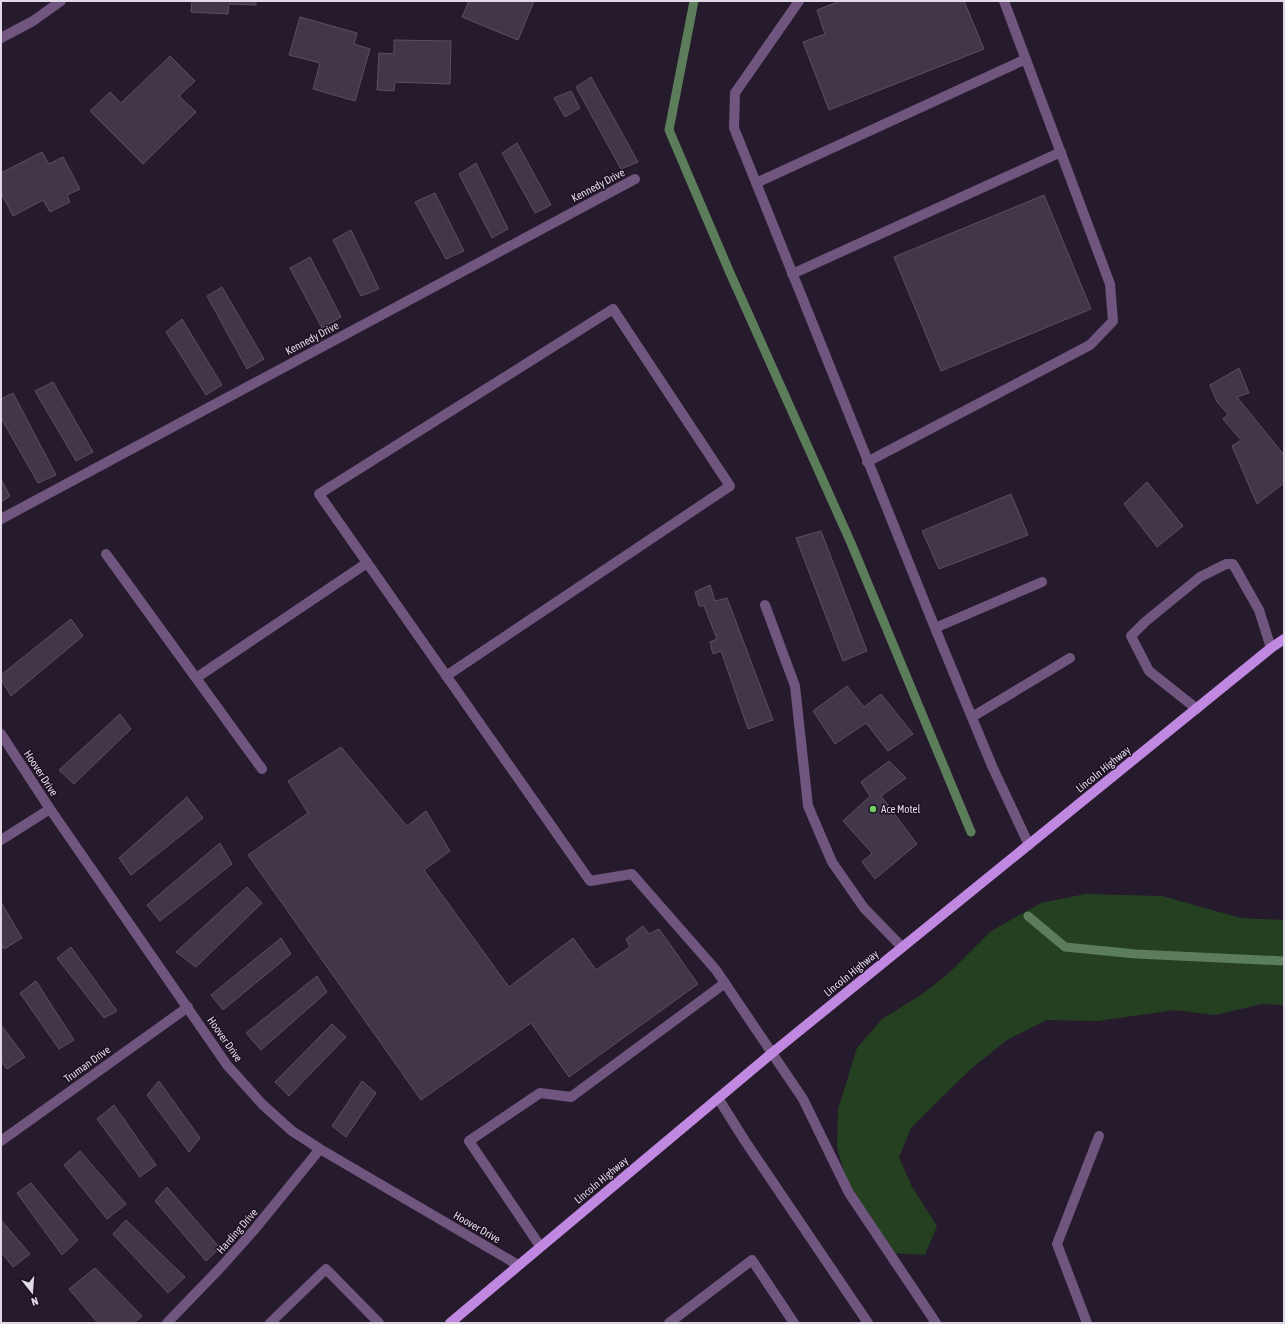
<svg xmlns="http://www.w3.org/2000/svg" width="1285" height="1324" viewBox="0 0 1285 1324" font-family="'Asap Condensed',sans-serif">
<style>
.green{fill:#244020}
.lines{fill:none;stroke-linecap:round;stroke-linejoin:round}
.stream{stroke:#5c7d59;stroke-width:9}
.building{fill:#423649;stroke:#5c4f64}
.service{stroke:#70557f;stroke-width:10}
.minor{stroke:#70557f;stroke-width:10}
.primary{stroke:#c188e1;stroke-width:10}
.poi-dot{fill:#6fd360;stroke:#1c1123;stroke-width:1.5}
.labels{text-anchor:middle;stroke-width:3;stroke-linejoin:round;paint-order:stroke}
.street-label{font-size:11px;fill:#e1d9e6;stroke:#1c1123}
.poi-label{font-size:11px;fill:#e1d9e6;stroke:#1c1123;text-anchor:start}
</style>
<rect width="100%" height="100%" fill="#261a2d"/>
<path class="green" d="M1085,894L1162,896L1241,918L1284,920V1005L1262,1004L1215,1015L1175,1010L1098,1021L1047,1020L1007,1040L973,1067L940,1099L911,1128L899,1157L912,1187L937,1226L925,1255L890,1253L847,1182L837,1147L838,1109L857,1048L882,1019L921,995L948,974L991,931L1041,903Z"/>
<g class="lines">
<path class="stream" d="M694,1L669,130L730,273L851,543L971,832
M1028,916L1065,947L1136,954L1284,961"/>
</g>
<path class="building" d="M192,1H256V5L229,4L228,14L191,12Z
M469,1H534L518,40L462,17Z
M840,1H964L984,49L829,110L803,42L825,34L817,10Z
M300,17L357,33L354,44L370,49L355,101L313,89L320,63L289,55Z
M394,40L451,41L450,84L395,82L394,91L377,90L379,53L394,54Z
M170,56L195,81L179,96L196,112L143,164L90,111L110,92L121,103Z
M591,77L638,162L621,169L576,87Z
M571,91L580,108L565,117L554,98Z
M517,143L551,205L535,213L502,153Z
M42,152L49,164L63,157L80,189L67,195L70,202L50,212L43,200L13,216L1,193V173Z
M476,163L508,229L492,238L459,174Z
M435,193L464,251L446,259L415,202Z
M1044,195L1091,309L941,371L894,257Z
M351,230L379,289L361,296L333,240Z
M310,257L341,317L322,328L290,268Z
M222,287L264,359L247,369L207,296Z
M182,319L222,385L206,395L166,332Z
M1239,368L1249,393L1237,397L1284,455V483L1257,504L1232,446L1241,440L1223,419L1228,414L1217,402L1210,385Z
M53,382L93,452L76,461L35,391Z
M13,393L56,475L38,483L1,418V399Z
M1,479L10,496L1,502Z
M1147,482L1183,526L1157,547L1124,504Z
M1011,494L1028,535L939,569L922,531Z
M821,531L867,651L843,661L796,538Z
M710,585L715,601L727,598L773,720L748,729L721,651L713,654L710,642L717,639L704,606H699L695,592Z
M71,619L83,636L11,696L1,679V675Z
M847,686L864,707L881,694L913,734L888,751L866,723L835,744L813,711Z
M120,714L131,729L74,784L59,770Z
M341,747L407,826L426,811L450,851L424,870L509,987L573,938L596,970L630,947L626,939L643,926L649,934L659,929L698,984L569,1077L531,1023L421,1100L248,855L308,813L288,781Z
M889,761L906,778L881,796L917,844L875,879L862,862L872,853L843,821L870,796L861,782Z
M187,797L203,818L131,875L119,858Z
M220,843L232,864L160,921L147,905Z
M247,887L262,903L196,967L176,952Z
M1,902L22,938L4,949L1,944Z
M281,938L291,954L223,1010L211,995Z
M71,947L117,1011L104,1018L57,958Z
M317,976L327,992L261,1050L246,1033Z
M36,981L74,1040L59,1049L20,993Z
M332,1024L346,1037L289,1096L275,1082Z
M1,1025L25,1057L7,1069L1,1061Z
M159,1081L200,1138L189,1152L147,1095Z
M362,1081L376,1093L346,1137L332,1126Z
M114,1105L156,1165L140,1177L97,1119Z
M80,1151L126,1204L107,1219L64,1165Z
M31,1183L78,1240L62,1255L17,1193Z
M167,1187L220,1248L206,1261L155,1201Z
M1,1220L30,1254L13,1267L1,1252Z
M126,1220L185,1277L168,1293L113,1234Z
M95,1268L142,1316L134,1323H98L69,1289Z"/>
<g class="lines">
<path class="service" d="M799,1L735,93L734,128L935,628L992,766L1029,845
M756,183L1026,59
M792,274L1061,152
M867,462L1090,345L1113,321L1110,284L1004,1
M106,554L262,769
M765,605L795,686L808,806L832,862L864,908L902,947
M935,628L1042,582
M446,676L730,486L613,309L319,494L590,881L632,874L716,970L803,1099L849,1193L936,1323
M196,678L367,563
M1197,709L1149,671L1131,636L1145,622L1200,577L1226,564H1233L1259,610L1271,648
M972,717L1070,658
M718,1098L745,1141L868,1323
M540,1246L469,1141L540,1093L571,1097L725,983
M270,1323L326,1269L379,1323
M669,1323L752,1260L794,1323
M1087,1323L1057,1244L1099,1136"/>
<path class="minor" d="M1,38L33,21L61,1
M1,519L635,179
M1,734L50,809L227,1065L262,1104L292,1131L320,1149L518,1265
M1,840L50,809
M1,1141L188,1007
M167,1323L221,1267L254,1230L320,1149"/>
<path class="primary" d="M450,1323L772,1053L1271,648L1284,639"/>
</g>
<circle class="poi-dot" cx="873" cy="809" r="4"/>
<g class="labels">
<g class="street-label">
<text transform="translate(598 185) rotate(-28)" y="4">Kennedy Drive</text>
<text transform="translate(312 338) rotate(-28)" y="4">Kennedy Drive</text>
<text transform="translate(1103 769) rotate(-39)" y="4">Lincoln Highway</text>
<text transform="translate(41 773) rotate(57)" y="4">Hoover Drive</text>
<text transform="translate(851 973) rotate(-39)" y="4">Lincoln Highway</text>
<text transform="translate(225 1039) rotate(55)" y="4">Hoover Drive</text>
<text transform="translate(87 1064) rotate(-36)" y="4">Truman Drive</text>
<text transform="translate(601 1180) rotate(-40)" y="4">Lincoln Highway</text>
<text transform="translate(477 1227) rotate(30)" y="4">Hoover Drive</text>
<text transform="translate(237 1231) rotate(-49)" y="4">Harding Drive</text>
</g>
<g class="poi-label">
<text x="881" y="813">Ace Motel</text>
</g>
</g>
<rect width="1285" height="1324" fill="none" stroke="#e1d9e6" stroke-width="4"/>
<g transform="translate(32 1292) rotate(163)" stroke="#1c1123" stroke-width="3" paint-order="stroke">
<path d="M0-3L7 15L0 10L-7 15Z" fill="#e1d9e6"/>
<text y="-6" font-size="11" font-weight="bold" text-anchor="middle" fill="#e1d9e6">N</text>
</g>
</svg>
